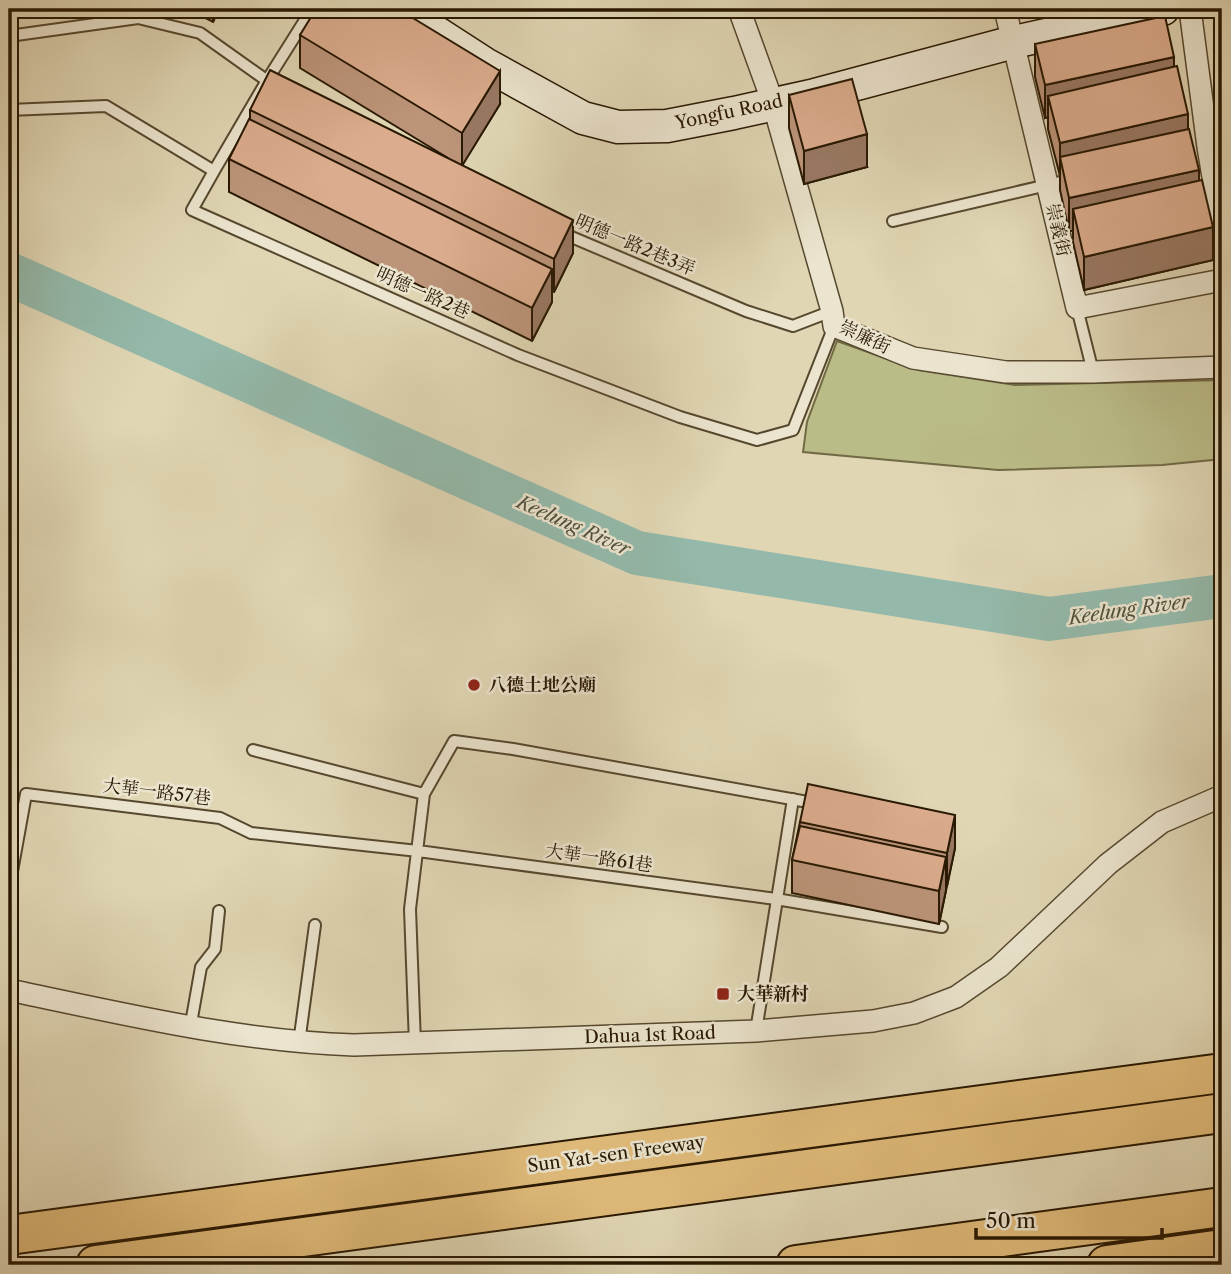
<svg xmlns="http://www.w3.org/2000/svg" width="1231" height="1274" viewBox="0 0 1231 1274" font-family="'Libre Caslon Text','Noto Serif TC',serif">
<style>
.green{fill:#babc88;stroke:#716a45;stroke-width:2}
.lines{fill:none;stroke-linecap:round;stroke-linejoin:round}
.river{stroke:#94b9aa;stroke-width:44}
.lane-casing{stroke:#56482e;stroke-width:14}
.street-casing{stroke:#56482e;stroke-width:24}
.secondary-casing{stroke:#281802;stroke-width:35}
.highway-casing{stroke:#281802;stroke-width:42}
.lane{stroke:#ebe4ce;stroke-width:10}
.street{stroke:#ebe4ce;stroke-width:21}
.secondary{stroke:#ebe4ce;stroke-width:32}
.highway{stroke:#e0bb7a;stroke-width:38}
.wall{fill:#bc9479;stroke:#281802;stroke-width:2}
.shaded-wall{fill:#997863;stroke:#281802;stroke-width:2}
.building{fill:#dbac8d;stroke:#281802;stroke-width:2}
.poi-dot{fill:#8f2418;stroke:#ebe4ce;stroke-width:2.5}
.labels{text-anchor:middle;stroke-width:5;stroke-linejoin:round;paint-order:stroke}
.street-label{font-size:18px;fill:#281802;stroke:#ebe4ce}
.poi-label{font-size:18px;font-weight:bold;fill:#281802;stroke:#ebe4ce;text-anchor:start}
.water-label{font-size:19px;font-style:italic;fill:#4e503d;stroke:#ebe4ce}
</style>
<rect width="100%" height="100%" fill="#e0d6b4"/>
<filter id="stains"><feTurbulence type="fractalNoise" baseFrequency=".00286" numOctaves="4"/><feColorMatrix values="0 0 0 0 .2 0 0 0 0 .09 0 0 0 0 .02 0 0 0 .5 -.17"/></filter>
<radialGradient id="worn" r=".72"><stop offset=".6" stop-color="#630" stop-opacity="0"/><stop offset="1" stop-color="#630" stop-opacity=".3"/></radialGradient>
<path class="green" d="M837,341L918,370L1015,385L1222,380V459L1162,465L998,470L803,452L807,422Z"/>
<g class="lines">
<path class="river" d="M9,274L637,553L1049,619L1222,596"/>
<defs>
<path id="lane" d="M9,36L138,18L200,33L276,87
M9,110L106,106L214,171L192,210L518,355L680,417L757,440L793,430L834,326
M214,171L266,82L312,9
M893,221L1073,179
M562,233L746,311L793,326L832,311
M1077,308L1093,372
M253,750L424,794
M9,888L26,794L220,818L251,833L418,851L776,899L942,927
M190,1029L201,967L215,949L219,911
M756,1031L793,799
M299,1043L315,925
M415,1044L410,909L424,794L454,741L513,749L819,804"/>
<path id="street" d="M739,9L773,103L832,311L834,326L913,358L1006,372H1093L1222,367
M1005,9L1077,308L1222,280
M1190,9L1208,147L1222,231
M9,990C124,1014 236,1041 354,1045L756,1031L873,1021L914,1013L956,997L999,967L1108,864L1162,822L1222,796"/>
<path id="secondary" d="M400,9L485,64L583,118L618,127L667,126L734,113L815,95L1014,42L1163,9"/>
<path id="highway" d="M9,1235L1222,1073
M96,1265L1222,1113
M796,1265L1222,1207
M1107,1265L1222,1249"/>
</defs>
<use href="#lane" class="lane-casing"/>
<use href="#street" class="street-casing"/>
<use href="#secondary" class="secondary-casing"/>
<use href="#highway" class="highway-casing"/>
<use href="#lane" class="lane"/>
<use href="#street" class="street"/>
<use href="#secondary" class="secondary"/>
<use href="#highway" class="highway"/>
</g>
<path class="wall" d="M188,9H219L213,22Z
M300,35L500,104L462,165L573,253L554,292L552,291V302L532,341L229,192V159L250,120V110L448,158L300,68Z
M1035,44L1174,67L1188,130L1213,260L1084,290L1073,242V231H1069L1060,190V176L1048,129V117L1045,118L1035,77Z
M789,95L867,167L804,184L789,128Z
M800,822L955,848L939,924L792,893V860Z"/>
<path class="shaded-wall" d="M213,9H219L213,22Z
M1174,57V90L1048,96V117L1045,118V85Z
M500,71V104L462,166V133Z
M1188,114V146L1060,157V176V143Z
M867,134V167L804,184V151Z
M1199,170V203L1073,209V231H1069V198Z
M573,220V253L554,292V259Z
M1213,227V260L1084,290V257Z
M552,269V302L532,341V308Z
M955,815V848L947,886V853Z
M946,857V890L939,924V891Z"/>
<path class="building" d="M316,9H398L500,71L462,133L300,35Z
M1165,16L1174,57L1045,85L1035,44Z
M1177,66L1188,114L1060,143L1048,96Z
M270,70L573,220L554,259L250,110Z
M852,79L867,134L804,151L789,95Z
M249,119L552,269L532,308L229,159Z
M1189,129L1199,170L1069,198L1060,157Z
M1202,180L1213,227L1084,257L1073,209Z
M808,784L955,815L947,853L800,822Z
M800,826L946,857L939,891L792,860Z"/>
<g class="poi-dot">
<circle cx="474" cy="685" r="7"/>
<rect x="716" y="987" width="14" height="14" rx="3.5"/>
</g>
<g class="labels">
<g class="street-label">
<text transform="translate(729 112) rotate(-12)" y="6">Yongfu Road</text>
<text transform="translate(1058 230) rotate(77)" y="6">崇義街</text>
<text transform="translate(635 245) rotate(23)" y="6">明德一路2巷3弄</text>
<text transform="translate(423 293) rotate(24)" y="6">明德一路2巷</text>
<text transform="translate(865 337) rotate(25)" y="6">崇廉街</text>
<text transform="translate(157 792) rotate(7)" y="6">大華一路57巷</text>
<text transform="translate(599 858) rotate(8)" y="6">大華一路61巷</text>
<text transform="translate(650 1035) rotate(-2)" y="6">Dahua 1st Road</text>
<text transform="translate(616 1154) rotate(-8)" y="6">Sun Yat-sen Freeway</text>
</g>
<g class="poi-label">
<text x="488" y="691">八德土地公廟</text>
<text x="737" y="1000">大華新村</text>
</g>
<g class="water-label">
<text transform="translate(574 525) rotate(24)" y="7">Keelung River</text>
<text transform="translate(1129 609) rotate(-8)" y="7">Keelung River</text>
</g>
</g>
<rect width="1231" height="1274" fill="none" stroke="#e0d6b4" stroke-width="35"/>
<rect x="10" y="10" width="1210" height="1253" fill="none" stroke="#281802" stroke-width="3.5"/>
<rect x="18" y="18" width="1196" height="1239" fill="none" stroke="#281802" stroke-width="2"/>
<path d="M976 1228v10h186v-10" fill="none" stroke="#281802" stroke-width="3.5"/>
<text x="986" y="1228" font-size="21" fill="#281802" stroke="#ebe4ce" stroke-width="5" paint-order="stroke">50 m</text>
<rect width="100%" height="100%" filter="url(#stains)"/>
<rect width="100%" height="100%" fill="url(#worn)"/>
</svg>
